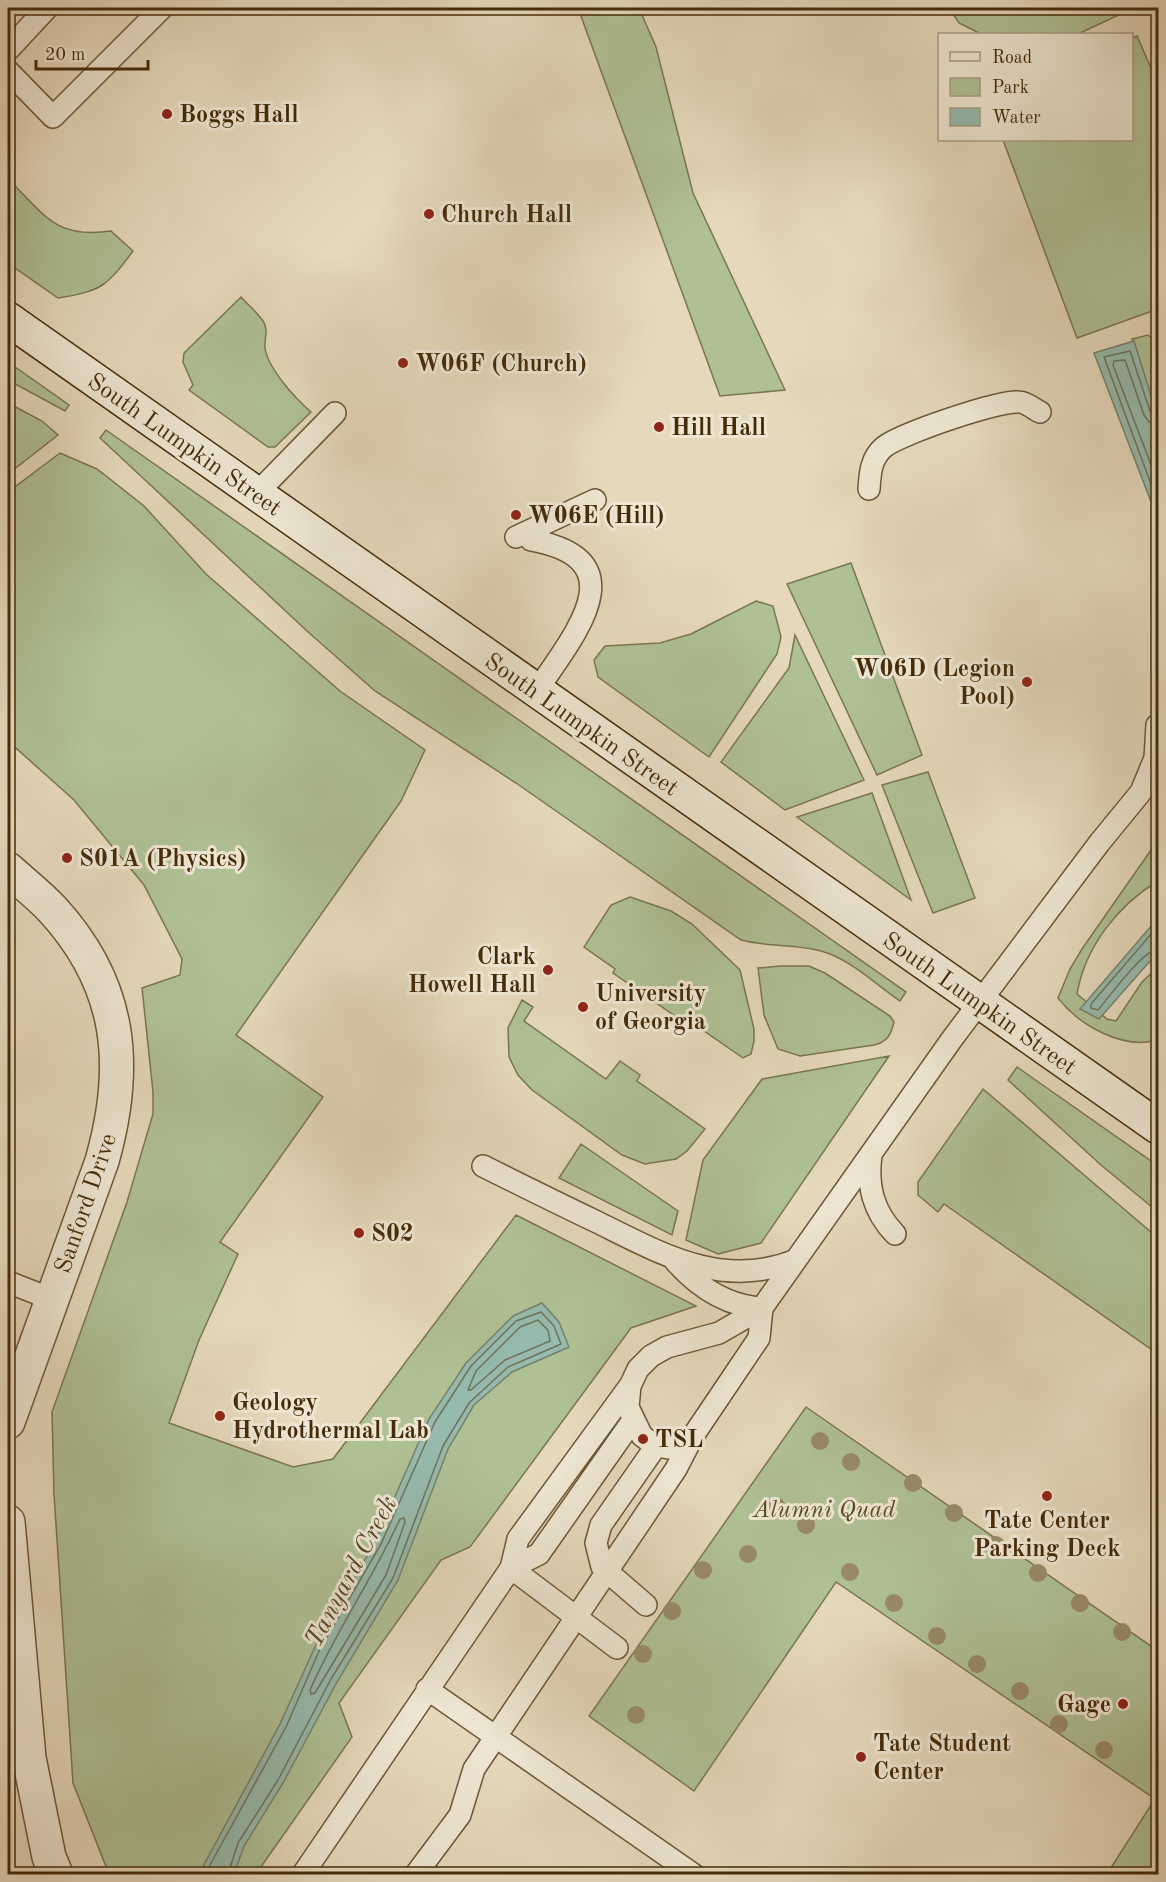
<svg xmlns="http://www.w3.org/2000/svg" width="1166" height="1882" viewBox="0 0 1166 1882" font-family="'Old Standard TT',serif">
<style>
.green{fill:#afc095;stroke:#7a764f;stroke-width:1.5}
.water{fill:#96baad;stroke:#76816b;stroke-width:1.5}
.lines{fill:none;stroke-linecap:round;stroke-linejoin:round}
.shore{stroke:#6e735b;stroke-width:1.5}
.service-casing{stroke:#6d5736;stroke-width:24}
.minor-casing{stroke:#6d5736;stroke-width:36}
.secondary-casing{stroke:#452c09;stroke-width:36}
.service{stroke:#eee6d3;stroke-width:21}
.minor{stroke:#eee6d3;stroke-width:33}
.secondary{stroke:#eee6d3;stroke-width:33}
.tree{fill:#998a69}
.poi-dot{fill:#8f2418;stroke:#eee6d3;stroke-width:2}
.labels{text-anchor:middle;stroke-width:6;stroke-linejoin:round;paint-order:stroke}
.poi-label{font-size:24px;font-weight:bold;fill:#452c09;stroke:#eee6d3;text-anchor:start}
.street-label{font-size:24px;fill:#452c09;stroke:#eee6d3}
.park-label{font-size:24px;font-style:italic;fill:#5a4a25;stroke:#eee6d3}
.water-label{font-size:26px;font-style:italic;fill:#55482a;stroke:#eee6d3}
</style>
<rect width="100%" height="100%" fill="#e5d8bc"/>
<filter id="stains"><feTurbulence type="fractalNoise" baseFrequency=".00333" numOctaves="4"/><feColorMatrix values="0 0 0 0 .2 0 0 0 0 .09 0 0 0 0 .02 0 0 0 .5 -.17"/></filter>
<radialGradient id="worn" r=".72"><stop offset=".6" stop-color="#630" stop-opacity="0"/><stop offset="1" stop-color="#630" stop-opacity=".3"/></radialGradient>
<path class="green" d="M578,8H639L656,47L693,193L785,390L720,396Z
M949,8H1116L1119,15L1078,34H981L959,23Z
M1137,36L1158,84V309L1077,338L1003,140H1132V38Z
M8,179C45,215 55,239 111,231L133,251C107,286 102,291 58,298L8,263Z
M241,297C248,305 257,312 263,321C269,330 264,339 265,348C268,369 296,399 311,412L275,447H268L189,390L193,385L183,362L184,353Z
M1148,335L1155,341L1158,350V418L1132,339Z
M8,362L69,405L65,411L8,380Z
M8,403L42,421L58,435L8,474Z
M106,430L906,992L900,1001C875,984 850,959 821,951C795,944 767,947 741,940L516,783L375,691L307,631L100,438Z
M60,453L97,469L144,506L206,574L340,691L425,750L401,801L236,1035L323,1097L220,1242L238,1254L199,1340L169,1423L293,1467L333,1459L516,1215L696,1306L631,1328L470,1547L441,1560L339,1703L352,1737L256,1874H109L73,1783L54,1494L52,1412L127,1202L153,1114V1092L142,988L180,975L182,959L144,885L74,800L8,741V488L16,486Z
M851,563L922,755L877,775L787,584Z
M756,601L773,606L781,637L777,654L709,757L598,677L594,660L605,646L660,643L691,634Z
M795,635L864,780L785,810L721,762L789,668Z
M928,772L975,898L933,913L882,785Z
M872,793L911,900L797,817Z
M1158,840V881C1118,905 1085,947 1077,994L1107,1019L1116,1021L1142,982L1158,967V1040C1123,1050 1080,1026 1058,998L1070,969L1082,949Z
M630,897L671,911L692,924L740,970L754,1029V1041L751,1054L743,1058L681,1015L678,1018L613,973L615,969L584,947L611,905Z
M780,966H809L825,973L890,1016L894,1022C891,1035 887,1042 874,1045L800,1056L778,1049L764,1015L758,968Z
M522,1000L533,1007L524,1021L606,1079L620,1061L640,1075L637,1081L705,1129L687,1151L676,1159L645,1164L622,1155L532,1090L518,1075L509,1057L508,1028Z
M889,1056L761,1243L718,1254L686,1240L703,1160L762,1079Z
M1017,1067L1158,1166V1212L1101,1165L1008,1080Z
M983,1089L1158,1238V1354L944,1204L938,1212L918,1195V1182Z
M581,1144L678,1211L672,1235L559,1178Z
M806,1407L1158,1651V1874H1107L1155,1799L836,1582L694,1791L589,1716Z"/>
<path class="water" d="M1134,341L1158,418V520L1094,353Z
M1158,918V952L1099,1019L1080,1009Z
M542,1303L559,1322L569,1347L512,1372L474,1405L448,1449L398,1580L337,1682L283,1783L244,1846L234,1874H199L280,1724L315,1647L375,1542L429,1419L466,1363L513,1316Z"/>
<g class="lines">
<path class="shore" d="M1158,416L1150,411L1130,351L1104,357L1158,503
M1158,424L1149,422L1144,415L1125,360L1114,361L1113,365L1158,483
M1158,926L1091,1004V1008L1098,1010C1110,996 1142,951 1158,949
M538,1320L548,1330L550,1341L505,1360L471,1390H468L476,1371L520,1327Z
M404,1518L405,1522L386,1575L315,1693L311,1694L310,1690C336,1631 373,1578 400,1519Z
M205,1874L286,1727L320,1649L381,1544L435,1422L471,1366L516,1321L541,1312L554,1326L561,1344L508,1367L469,1403L443,1446L393,1578L331,1679L278,1780L238,1843L228,1874"/>
<defs>
<path id="service" d="M8,50L47,8
M8,71L53,117L162,8
M869,489C870,473 871,458 884,447C900,434 999,400 1019,402C1026,402 1034,409 1040,412
M256,494L335,413
M516,537L595,500
M531,540C641,560 572,637 536,692
M871,1155C867,1186 873,1211 895,1234
M483,1166C521,1185 559,1204 597,1222C662,1254 723,1290 796,1260
M675,1261C698,1287 727,1306 762,1308
M8,1282L51,1299
M762,1308L759,1338L693,1436L668,1448L656,1446L642,1436L628,1407L630,1386L638,1369L651,1356L667,1347L719,1333L762,1308L952,1039L1100,842L1141,792L1155,758L1157,725
M646,1605L602,1567L596,1543L601,1525L656,1446
M617,1648L511,1568L518,1539L629,1387
M427,1689L693,1874
M303,1874L511,1568L539,1554L633,1420
M416,1874L460,1815L474,1769L676,1469L693,1436"/>
<path id="minor" d="M8,869C22,882 39,895 52,909C122,985 129,1066 102,1161L8,1422
M8,1522L29,1758L49,1857L56,1874"/>
<path id="secondary" d="M8,319L1158,1127"/>
</defs>
<use href="#service" class="service-casing"/>
<use href="#minor" class="minor-casing"/>
<use href="#secondary" class="secondary-casing"/>
<use href="#service" class="service"/>
<use href="#minor" class="minor"/>
<use href="#secondary" class="secondary"/>
</g>
<g class="tree">
<circle cx="820" cy="1441" r="9"/>
<circle cx="851" cy="1462" r="9"/>
<circle cx="913" cy="1483" r="9"/>
<circle cx="776" cy="1506" r="9"/>
<circle cx="954" cy="1513" r="9"/>
<circle cx="806" cy="1525" r="9"/>
<circle cx="996" cy="1545" r="9"/>
<circle cx="748" cy="1554" r="9"/>
<circle cx="703" cy="1570" r="9"/>
<circle cx="850" cy="1572" r="9"/>
<circle cx="1038" cy="1573" r="9"/>
<circle cx="894" cy="1603" r="9"/>
<circle cx="1080" cy="1603" r="9"/>
<circle cx="672" cy="1611" r="9"/>
<circle cx="1122" cy="1632" r="9"/>
<circle cx="937" cy="1636" r="9"/>
<circle cx="643" cy="1654" r="9"/>
<circle cx="977" cy="1664" r="9"/>
<circle cx="1020" cy="1691" r="9"/>
<circle cx="636" cy="1715" r="9"/>
<circle cx="1059" cy="1724" r="9"/>
<circle cx="1104" cy="1750" r="9"/>
</g>
<g class="poi-dot">
<circle cx="167" cy="114" r="6"/>
<circle cx="429" cy="214" r="6"/>
<circle cx="403" cy="363" r="6"/>
<circle cx="659" cy="427" r="6"/>
<circle cx="516" cy="515" r="6"/>
<circle cx="1027" cy="682" r="6"/>
<circle cx="67" cy="858" r="6"/>
<circle cx="548" cy="970" r="6"/>
<circle cx="583" cy="1007" r="6"/>
<circle cx="359" cy="1233" r="6"/>
<circle cx="220" cy="1416" r="6"/>
<circle cx="643" cy="1439" r="6"/>
<circle cx="1047" cy="1496" r="6"/>
<circle cx="1123" cy="1704" r="6"/>
<circle cx="861" cy="1757" r="6"/>
</g>
<g class="labels">
<g class="poi-label">
<text x="179" y="122">Boggs Hall</text>
<text x="441" y="222">Church Hall</text>
<text x="415" y="371">W06F (Church)</text>
<text x="671" y="435">Hill Hall</text>
<text x="528" y="523">W06E (Hill)</text>
<text x="1015" y="676" text-anchor="end">W06D (Legion<tspan x="1015" dy="28">Pool)</tspan></text>
<text x="79" y="866">S01A (Physics)</text>
<text x="536" y="964" text-anchor="end">Clark<tspan x="536" dy="28">Howell Hall</tspan></text>
<text x="595" y="1001">University<tspan x="595" dy="28">of Georgia</tspan></text>
<text x="371" y="1241">S02</text>
<text x="232" y="1410">Geology<tspan x="232" dy="28">Hydrothermal Lab</tspan></text>
<text x="655" y="1447">TSL</text>
<text x="1047" y="1528" text-anchor="middle">Tate Center<tspan x="1047" dy="28">Parking Deck</tspan></text>
<text x="1111" y="1712" text-anchor="end">Gage</text>
<text x="873" y="1751">Tate Student<tspan x="873" dy="28">Center</tspan></text>
</g>
<g class="street-label">
<text transform="translate(185 444) rotate(35)" y="8">South Lumpkin Street</text>
<text transform="translate(582 724) rotate(35)" y="8">South Lumpkin Street</text>
<text transform="translate(980 1003) rotate(35)" y="8">South Lumpkin Street</text>
<text transform="translate(85 1203) rotate(-71)" y="8">Sanford Drive</text>
</g>
<g class="park-label">
<text x="824" y="1517">Alumni Quad</text>
</g>
<g class="water-label">
<text transform="translate(350 1571) rotate(-62)" y="9">Tanyard Creek</text>
</g>
</g>
<rect width="1166" height="1882" fill="none" stroke="#e5d8bc" stroke-width="30"/>
<rect x="9" y="9" width="1148" height="1864" fill="none" stroke="#452c09" stroke-width="3"/>
<rect x="15" y="15" width="1136" height="1852" fill="none" stroke="#452c09" stroke-width="1.5"/>
<rect x="938" y="33" width="195" height="108" fill="#eee6d3" stroke="#aa9c82" stroke-width="1.5"/>
<rect x="950" y="52" width="30" height="9" fill="#eee6d3" stroke="#aa9c82" stroke-width="1.5"/>
<text x="992" y="63" font-size="18" fill="#452c09">Road</text>
<rect x="950" y="78" width="30" height="18" fill="#afc095" stroke="#aa9c82" stroke-width="1.5"/>
<text x="992" y="93" font-size="18" fill="#452c09">Park</text>
<rect x="950" y="108" width="30" height="18" fill="#96baad" stroke="#aa9c82" stroke-width="1.5"/>
<text x="992" y="123" font-size="18" fill="#452c09">Water</text>
<path d="M36 60v9h112v-9" fill="none" stroke="#452c09" stroke-width="3"/>
<text x="45" y="60" font-size="18" fill="#452c09" stroke="#eee6d3" stroke-width="4.5" paint-order="stroke">20 m</text>
<rect width="100%" height="100%" filter="url(#stains)"/>
<rect width="100%" height="100%" fill="url(#worn)"/>
</svg>
